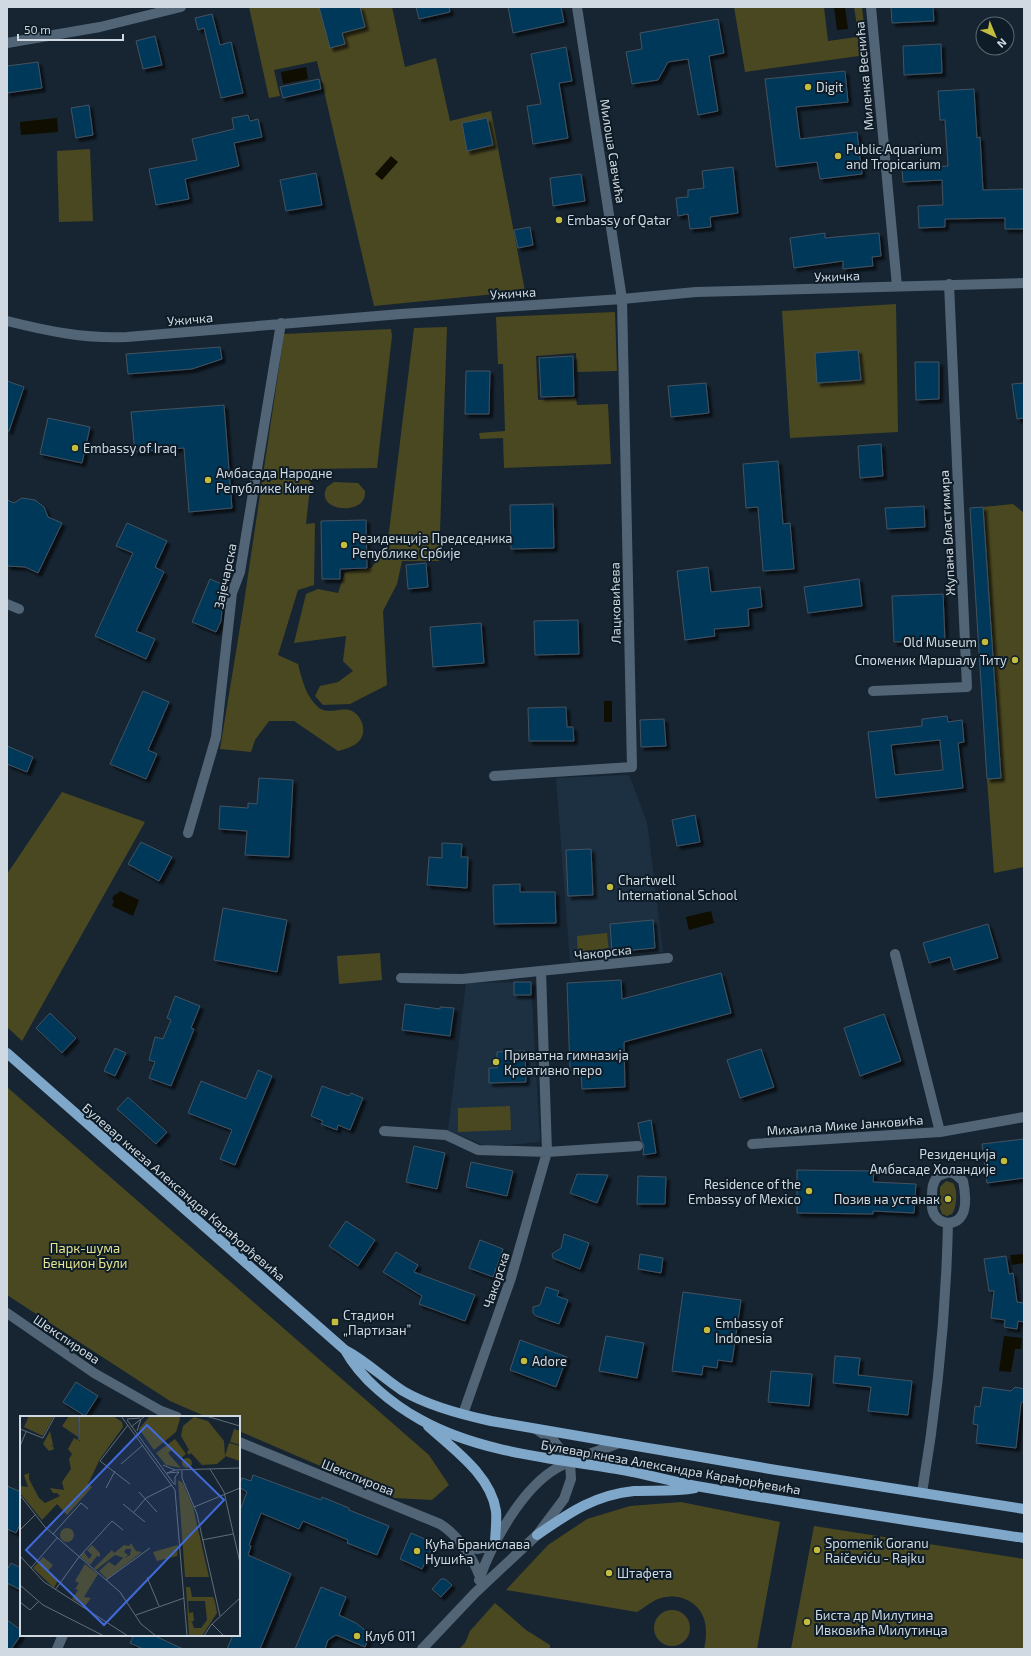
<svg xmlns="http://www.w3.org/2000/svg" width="1031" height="1656" viewBox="0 0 1031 1656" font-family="'Exo 2',sans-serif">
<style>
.built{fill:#1d3041}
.green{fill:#4a4821}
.water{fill:#100e00}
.building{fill:#04375a;stroke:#425260;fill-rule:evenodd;filter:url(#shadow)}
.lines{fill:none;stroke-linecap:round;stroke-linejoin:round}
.minor{stroke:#526576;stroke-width:10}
.major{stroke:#7fa7ca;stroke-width:10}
.poi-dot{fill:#c3bd3f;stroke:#0e1c28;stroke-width:1.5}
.labels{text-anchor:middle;stroke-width:4;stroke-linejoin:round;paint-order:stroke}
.street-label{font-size:13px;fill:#d0d9e1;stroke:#0e1c28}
.poi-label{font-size:13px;fill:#d0d9e1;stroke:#0e1c28;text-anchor:start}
.park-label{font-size:13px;fill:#e7e48d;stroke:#0e1c28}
.inset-road{fill:none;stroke:#616d78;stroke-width:1}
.view{fill:#416ada;fill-opacity:0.15;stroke:#416ada;stroke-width:2}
.inset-edge{fill:none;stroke:#d0d9e1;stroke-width:2}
</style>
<defs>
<filter id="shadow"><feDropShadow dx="3.5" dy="3.5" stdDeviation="1" flood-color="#0009"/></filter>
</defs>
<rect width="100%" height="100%" fill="#172532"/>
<path class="built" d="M629,775L647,822L663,952L570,962L556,778Z
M531,982L540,1142L488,1147L448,1130L466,983Z"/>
<path class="green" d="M249,7H392L405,67L436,58L450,121L491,111L525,291L374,306L317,61L274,70L280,96L269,98Z
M734,7H824L828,41L857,37V30L864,28L866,55L745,72Z
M854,7H862L864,25L857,26Z
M90,149L93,221L59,222L57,151Z
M896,304L898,432L790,438L782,311Z
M615,312L617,371L577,372L576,353L536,356L538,400L576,398L577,405L608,404L611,464L504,468L503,438L480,439L479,433L505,431L503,364H498L496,317Z
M447,327L439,561H402L397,584L383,611L387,685L350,704L323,705L315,696L320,686L338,682L353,671L343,661L346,636L294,643L306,594L318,589L338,593L345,572L371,568L387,548L414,328Z
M391,329L392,336L377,468L312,469L306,524L315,523L314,585L298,590L278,655L298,664C302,680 306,697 319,708C329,715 342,706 352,711C362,716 367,731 360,740C354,747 345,749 338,751L294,721H269L255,740L251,752L220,749L243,609L284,334Z
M334,482L358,483L365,491C368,517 313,512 327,487Z
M1013,504L1024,513V867L994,873L987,779L1001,777L983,507Z
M62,792L145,822L22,1041L7,1027V874Z
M607,933L609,952L578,955L577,936Z
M380,953L382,980L339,984L337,956Z
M7,1087L429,1455L449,1485L432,1500L395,1498L239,1431V1417H207L170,1401L7,1295Z
M510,1106L511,1130L458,1132V1108Z
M946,1181L953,1183C958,1190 957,1207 952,1214L947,1216L942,1214L940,1208V1187Z
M681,1502L780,1522L757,1649H704C709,1627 706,1606 682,1598C676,1596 668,1596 661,1598C653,1600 644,1608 637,1612L506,1590L548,1545L587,1519L630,1506Z
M814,1526L1024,1559V1649H791Z
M495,1603L526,1630L550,1645V1649H459L465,1643L470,1631Z
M654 1628a18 18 0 1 1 36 0a18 18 0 1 1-36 0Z"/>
<path class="water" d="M834,7H845L848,29L837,30Z
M306,67L308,79L283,84L281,72Z
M57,118L58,132L21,135L20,122Z
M391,156L398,162L382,180L375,174Z
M604,701H612V722H604Z
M120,891L139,900L133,916L112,906L114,901L112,899L114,895L117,894Z
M711,911L714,923L689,930L686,917Z
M1024,1254V1263L1012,1265L1010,1255Z
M1004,1336L1022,1338L1021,1349H1015L1011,1372L999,1371Z"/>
<path class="building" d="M319,7H360L365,27L342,33L345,44L330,48Z
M416,7H449L450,12L419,19Z
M508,7H561L564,22L513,33Z
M891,7H933L934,21L892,23Z
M212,14L220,45L231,42L243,93L221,98L204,28L198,30L195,18Z
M718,19L724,53L709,56L718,111L698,115L688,59L668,62L658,80L632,84L626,52L642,49L640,33Z
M155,36L162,65L143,69L136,41Z
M941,44L942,73L904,75L903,46Z
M566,47L572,81L559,83L568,138L533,144L527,106L541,104L531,54Z
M38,62L42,88L7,93V66Z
M845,71L848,102L796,107L800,139L857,132L862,174L820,179L817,162L776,167L765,79Z
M319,79L321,89L283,98L280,87Z
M974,89L977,138L980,137L983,190L1024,189V229H1005V218L945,219V227L919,228L918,206L943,205L942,180L903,182L902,169L948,166L945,120H940L938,91Z
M89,105L93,135L76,138L71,108Z
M248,115L250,121L258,119L262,137L234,143L239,166L185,179L189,199L156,205L149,169L197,160L192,139L234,129L232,118Z
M487,118L493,145L467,151L462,123Z
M733,167L738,213L710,217L711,227L690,229L688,214L678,216L676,198L688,197V190L704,188L702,171Z
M316,173L322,205L286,211L280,180Z
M581,174L585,201L553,206L550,178Z
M530,227L533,245L518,248L514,230Z
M825,233V238L879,233L881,256L872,257L873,266L843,269V261L794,268L790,238Z
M220,347L222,359L192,369L128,374L126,354Z
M858,350L861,380L817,383L815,353Z
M573,356L574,396L541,397L539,358Z
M915,362H939V399L916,400Z
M466,371H490L489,414H465Z
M7,381L24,387L9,431H7Z
M706,383L709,413L671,417L668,386Z
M1024,383V418L1017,419L1012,384Z
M224,405L232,508L189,512L184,448L135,452L131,412Z
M48,418L90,427L82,463L40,454Z
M881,444L883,476L860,478L858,446Z
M778,461L783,524L790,523L794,569L763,571L758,507L746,508L743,464Z
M22,498L35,500L44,507L48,517L62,523L38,573L25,567L7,566V500L14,503Z
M553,504L554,548L511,549L510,505Z
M924,506L925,527L887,529L885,508Z
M983,507L1001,778L987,779L970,508Z
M366,520L367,568L340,569V579H322L321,521Z
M127,523L167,541L155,567L164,572L136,631L155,639L146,659L95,636L133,553L116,546Z
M426,563L428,587L408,589L406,565Z
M708,567L711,592L760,587L762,607L748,609L749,626L714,629L715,636L685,640L677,571Z
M210,579L224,585L221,621L216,632L192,622Z
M859,579L862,606L808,613L804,587Z
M943,594L945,640L894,642L892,596Z
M578,620L579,654L535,655L534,621Z
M481,623L484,663L433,667L430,627Z
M143,691L169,702L148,750L157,754L146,779L110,764Z
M566,707L567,727H573L574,741H529L528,708Z
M947,716L948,722L962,720L964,742L958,743L963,788L876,798L868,732L922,726V719ZM940,740L943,770L895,775L891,745Z
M664,719L666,746L641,747L640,720Z
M7,746L33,757L27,772L7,764Z
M259,778L293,780L289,857L245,855L247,831L219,829L220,806L248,808V803L257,804Z
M695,815L700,842L677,846L672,820Z
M141,842L172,857L159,881L128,864Z
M442,843L462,844L461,857H468L467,888L427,885L429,857L442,858Z
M591,849L593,895L568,896L566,850Z
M520,884V892H555L556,923L494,924L493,885Z
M223,908L287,920L277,972L214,960Z
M653,920L655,948L612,952L610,924Z
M988,924L998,958L954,970L950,957L929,963L923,943Z
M721,973L731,1013L624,1042L625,1087L582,1089L581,1070H570L567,983L621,980L622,999Z
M514,982H531V995H514Z
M175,996L200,1006L191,1028L194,1029L171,1086L149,1078L155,1062L149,1060L155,1037L163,1039L171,1020L167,1018Z
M405,1004L440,1009V1007L454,1008L450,1036L402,1030Z
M50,1013L76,1038L62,1053L36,1028Z
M884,1014L901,1061L860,1076L844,1028Z
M115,1048L126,1053L115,1076L104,1071Z
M761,1049L774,1087L740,1098L727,1060Z
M525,1051L526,1082L489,1083V1068H497V1052Z
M258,1070L272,1076L235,1165L220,1159L232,1130L188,1113L201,1081L246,1099Z
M322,1086L349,1096L351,1093L363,1098L350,1130L338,1125L337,1130L321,1124L323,1121L311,1116Z
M128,1097L167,1132L156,1144L117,1109Z
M651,1120L656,1153L643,1155L644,1145L641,1140L638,1123Z
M1024,1139V1178L987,1183L982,1144Z
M414,1146L445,1153L437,1189L406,1182Z
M471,1162L513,1171L507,1196L466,1187Z
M797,1170L874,1171L873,1182L916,1184L914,1213L873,1211V1214L797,1213Z
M577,1174L608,1175L597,1203L570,1193Z
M638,1176L666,1177L665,1204H637Z
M346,1221L375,1240L358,1266L329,1246Z
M564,1234L589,1243L580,1269L553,1258L552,1254L561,1248Z
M480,1240L503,1249L493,1277L469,1268Z
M396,1252L418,1265L414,1272L475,1295L465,1321L419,1304L422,1296L383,1272Z
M640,1254L663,1258L661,1273L638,1269Z
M1006,1256L1009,1274L1013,1273L1017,1302L1024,1303V1322L1018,1321L1017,1329L1004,1327L1005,1320L991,1318L994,1291H989L984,1259Z
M546,1287L559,1291L557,1296L568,1300L559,1324L536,1316L533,1313V1307L540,1305Z
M683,1292L741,1300L732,1362L718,1360L717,1368L703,1366L702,1375L672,1371Z
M606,1336L644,1343L637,1378L599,1371Z
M520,1340L567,1357L556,1387L510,1370Z
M835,1356L860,1358L858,1375L912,1381L908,1415L868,1411L871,1387L833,1383Z
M771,1371L812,1374L809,1406L768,1402Z
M76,1382L98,1396L85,1416L63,1402Z
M983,1387L1011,1391L1015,1387L1024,1389V1401L1021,1403L1016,1448L976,1443L978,1425L973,1424L975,1406L980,1407Z
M253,1475L321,1500L322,1497L349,1508V1510L389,1526L377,1555L347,1543L348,1540L303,1521L299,1529L261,1513L249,1545L251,1546L248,1555L291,1574L260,1649H227L233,1635H239V1513L247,1492L239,1487L242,1478L251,1481Z
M7,1486L21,1492V1522L16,1533L7,1529Z
M411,1533L434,1543L422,1569L400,1559Z
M11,1563L21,1568V1590L7,1583V1570Z
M441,1579H445L452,1585L441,1597L432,1589Z
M321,1587L346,1597L339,1615L356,1623L370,1634L365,1647L336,1635L328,1640L325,1649H295Z
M7,1620L21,1630V1635L11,1649H7Z
M134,1635H153L183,1649H143L130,1643Z"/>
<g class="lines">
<path class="minor" d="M871,7L897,286
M7,43L100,27L181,7
M7,321C47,331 85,339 127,337L401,314L622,299L696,292L1024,283
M7,604L19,609
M873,691L967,687L949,284
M494,776L632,767L622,299L577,7
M188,833L216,737L232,593L240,572L281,323
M895,954L940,1132
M401,978L462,979L668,958
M384,1131L446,1135L478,1150L547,1152L638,1146
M752,1144L940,1132L1024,1117
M949,1172L955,1174L963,1181C965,1190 967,1207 962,1215C956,1226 940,1225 934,1214C931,1209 932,1204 932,1199C932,1189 932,1183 938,1176Z
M7,1313L94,1373L161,1411L177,1417
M463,1414L511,1278L547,1152L541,971
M239,1442L440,1524C458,1535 473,1558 480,1577
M922,1493C937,1404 946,1314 948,1223
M461,1545L477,1549L495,1545
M479,1580C492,1543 522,1488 557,1468C576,1457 599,1451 619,1443
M57,1649L63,1635
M422,1649L475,1593L537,1535L564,1499L571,1479L570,1462L554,1441L536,1429"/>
<path class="major" d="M7,1053L345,1350C366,1361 383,1378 403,1391C427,1405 463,1415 491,1421L776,1470L1024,1509
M345,1350C361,1379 392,1404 421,1420C481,1453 552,1458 617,1469C646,1474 674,1482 702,1487C809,1506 917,1522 1024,1538
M428,1426C453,1449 491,1475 496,1511C497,1522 495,1534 495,1545
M537,1535C569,1513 594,1495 634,1491C654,1490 675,1492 695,1488"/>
</g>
<g class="poi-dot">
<circle cx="808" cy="87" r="4"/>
<circle cx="838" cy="156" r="4"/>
<circle cx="559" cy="220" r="4"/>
<circle cx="75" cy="448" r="4"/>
<circle cx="208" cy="480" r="4"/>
<circle cx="344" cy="545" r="4"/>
<circle cx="985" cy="642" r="4"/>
<circle cx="1015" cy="660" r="4"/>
<circle cx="610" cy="887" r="4"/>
<circle cx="496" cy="1062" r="4"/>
<circle cx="1004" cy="1161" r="4"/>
<circle cx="809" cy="1191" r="4"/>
<circle cx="948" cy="1199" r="4"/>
<rect x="331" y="1318" width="8" height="8" rx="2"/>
<circle cx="707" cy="1330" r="4"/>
<circle cx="524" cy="1361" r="4"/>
<circle cx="817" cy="1550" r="4"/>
<circle cx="417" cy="1551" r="4"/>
<circle cx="609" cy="1573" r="4"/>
<circle cx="807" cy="1622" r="4"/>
<circle cx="357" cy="1636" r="4"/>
</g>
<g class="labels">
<g class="street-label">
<text transform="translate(864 76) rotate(-95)" y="5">Миленка Веснића</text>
<text transform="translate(613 151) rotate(81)" y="5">Милоша Савчића</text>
<text transform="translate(837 276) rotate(-2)" y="5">Ужичка</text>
<text transform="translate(513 293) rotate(-4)" y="5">Ужичка</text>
<text transform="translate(190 319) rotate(-5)" y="5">Ужичка</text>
<text transform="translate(947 533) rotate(-93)" y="5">Жупана Властимира</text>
<text transform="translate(225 576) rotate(-78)" y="5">Зајечарска</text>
<text transform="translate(615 603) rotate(-91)" y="5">Лацковићева</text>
<text transform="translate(603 952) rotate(-6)" y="5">Чакорска</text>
<text transform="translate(845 1125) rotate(-4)" y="5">Михаила Мике Јанковића</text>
<text transform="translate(184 1192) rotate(41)" y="5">Булевар кнеза Александра Карађорђевића</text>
<text transform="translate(496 1280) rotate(-72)" y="5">Чакорска</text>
<text transform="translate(67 1339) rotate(34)" y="5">Шекспирова</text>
<text transform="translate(671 1467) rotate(10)" y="5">Булевар кнеза Александра Карађорђевића</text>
<text transform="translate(358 1477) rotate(22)" y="5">Шекспирова</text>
</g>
<g class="poi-label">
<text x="816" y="92">Digit</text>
<text x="846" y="154">Public Aquarium<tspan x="846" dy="15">and Tropicarium</tspan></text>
<text x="567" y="225">Embassy of Qatar</text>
<text x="83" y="453">Embassy of Iraq</text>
<text x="216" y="478">Амбасада Народне<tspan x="216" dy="15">Републике Кине</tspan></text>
<text x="352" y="543">Резиденција Председника<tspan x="352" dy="15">Републике Србије</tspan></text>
<text x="977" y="647" text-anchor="end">Old Museum</text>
<text x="1007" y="665" text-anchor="end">Споменик Маршалу Титу</text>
<text x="618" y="885">Chartwell<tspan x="618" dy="15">International School</tspan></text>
<text x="504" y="1060">Приватна гимназија<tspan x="504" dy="15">Креативно перо</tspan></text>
<text x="996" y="1159" text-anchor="end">Резиденција<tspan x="996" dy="15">Амбасаде Холандије</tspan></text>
<text x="801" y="1189" text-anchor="end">Residence of the<tspan x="801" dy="15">Embassy of Mexico</tspan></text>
<text x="940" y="1204" text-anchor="end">Позив на устанак</text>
<text x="343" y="1320">Стадион<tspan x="343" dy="15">„Партизан”</tspan></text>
<text x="715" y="1328">Embassy of<tspan x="715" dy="15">Indonesia</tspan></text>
<text x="532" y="1366">Adore</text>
<text x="825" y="1548">Spomenik Goranu<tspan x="825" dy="15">Raičeviću - Rajku</tspan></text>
<text x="425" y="1549">Кућа Бранислава<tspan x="425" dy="15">Нушића</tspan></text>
<text x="617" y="1578">Штафета</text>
<text x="815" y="1620">Биста др Милутина<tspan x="815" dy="15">Ивковића Милутинца</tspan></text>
<text x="365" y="1641">Клуб 011</text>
</g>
<g class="park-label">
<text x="85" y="1253">Парк-шума<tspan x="85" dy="15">Бенцион Були</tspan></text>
</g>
</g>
<g transform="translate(20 1416)">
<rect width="220" height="220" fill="#172532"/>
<path d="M9,0H34L23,20L4,11ZM49,0H58V21L42,10ZM59,0H93L102,6L103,11L80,43L68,68L72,71L66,78L47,99L37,88L22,104L0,77V70L8,71L4,59L9,57V63L19,82L25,87L40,80L37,77H33L30,72L44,74L42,66L51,53L49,43L52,38L48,33L54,22L60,25ZM130,0H159L160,3L156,16L134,34L119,13ZM174,1L188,5L204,25L205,41L197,48L182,49L171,37L169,39L167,36L169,34L161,20L163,10ZM214,13L220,15V29L210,26ZM30,15L33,29L30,31L33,30L34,33L29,35L23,28ZM155,23L166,38L161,42L153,33L148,37L161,52L146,49L136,37ZM209,27L220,30V45L205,40ZM162 47a5 5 0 1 1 10 0a5 5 0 1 1-10 0ZM158,64L163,67L173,91L189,161H165ZM40 119a7 7 0 1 1 14 0a7 7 0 1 1-14 0ZM111,127L116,135L122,136L87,163L79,155L89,146L95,150L103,142H104L110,139L111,133H106L104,136L108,139L104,142L95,139L76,154L74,152L92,134L94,137L104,129L109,130ZM72,129L80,137V141L77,140L70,149L60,140L64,136L69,143L72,139L67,134ZM158,129L157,140L137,145L133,136ZM23,141L33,149L28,155L38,164L34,172L13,152ZM65,148L78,158L64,181L71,182L65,190L52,183L58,174L55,173L59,167L55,165ZM166,171H170L172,181H193L195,186L197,197L182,220H169ZM168,185H185L187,204L181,212H174L172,206H169L174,205L173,196L169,197Z" fill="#4a4821" fill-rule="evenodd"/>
<path class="inset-road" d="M59,0V24M101,0L155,74L167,220M186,0L220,10M107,3L120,2M107,4L154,68M108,9L80,45L110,68M111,11L125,0M0,13L23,22L35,0M117,15L121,3M0,30L6,16M101,48L123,29M143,49L155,54M190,53L204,76L220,147M162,55V62L177,98L200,200M147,57L155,54L220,52M147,57L159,56M155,69V61L159,56M86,72L95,55M119,76L137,96M0,79L25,111L100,176L121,208L136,220M103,88L125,106M174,91L220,72M114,96L126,82L152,69M0,114L16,98M33,118L61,87L68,93M182,124L213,118M0,140L24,166L108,220M11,152L37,122M127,161L139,190M86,164L130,132M0,169L23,189L84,220M35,174L59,141L92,105L103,114M0,186L10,194L18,186M116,199L164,182M192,208L204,220M184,220L191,209L220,182"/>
<path class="view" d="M127,9L204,84L84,209L6,134Z"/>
<rect width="220" height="220" class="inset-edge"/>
</g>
<rect width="1031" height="1656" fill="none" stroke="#d0d9e1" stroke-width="16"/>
<g transform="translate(995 36) rotate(136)"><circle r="19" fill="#0e1c28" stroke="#5c6872"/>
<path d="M0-3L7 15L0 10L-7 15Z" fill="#c3bd3f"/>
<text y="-6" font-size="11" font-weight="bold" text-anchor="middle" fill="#d0d9e1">N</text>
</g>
<path d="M18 34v6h105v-6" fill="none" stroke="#d0d9e1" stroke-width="2"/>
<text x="24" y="34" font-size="12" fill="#d0d9e1" stroke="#0e1c28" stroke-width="3" paint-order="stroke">50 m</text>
</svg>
